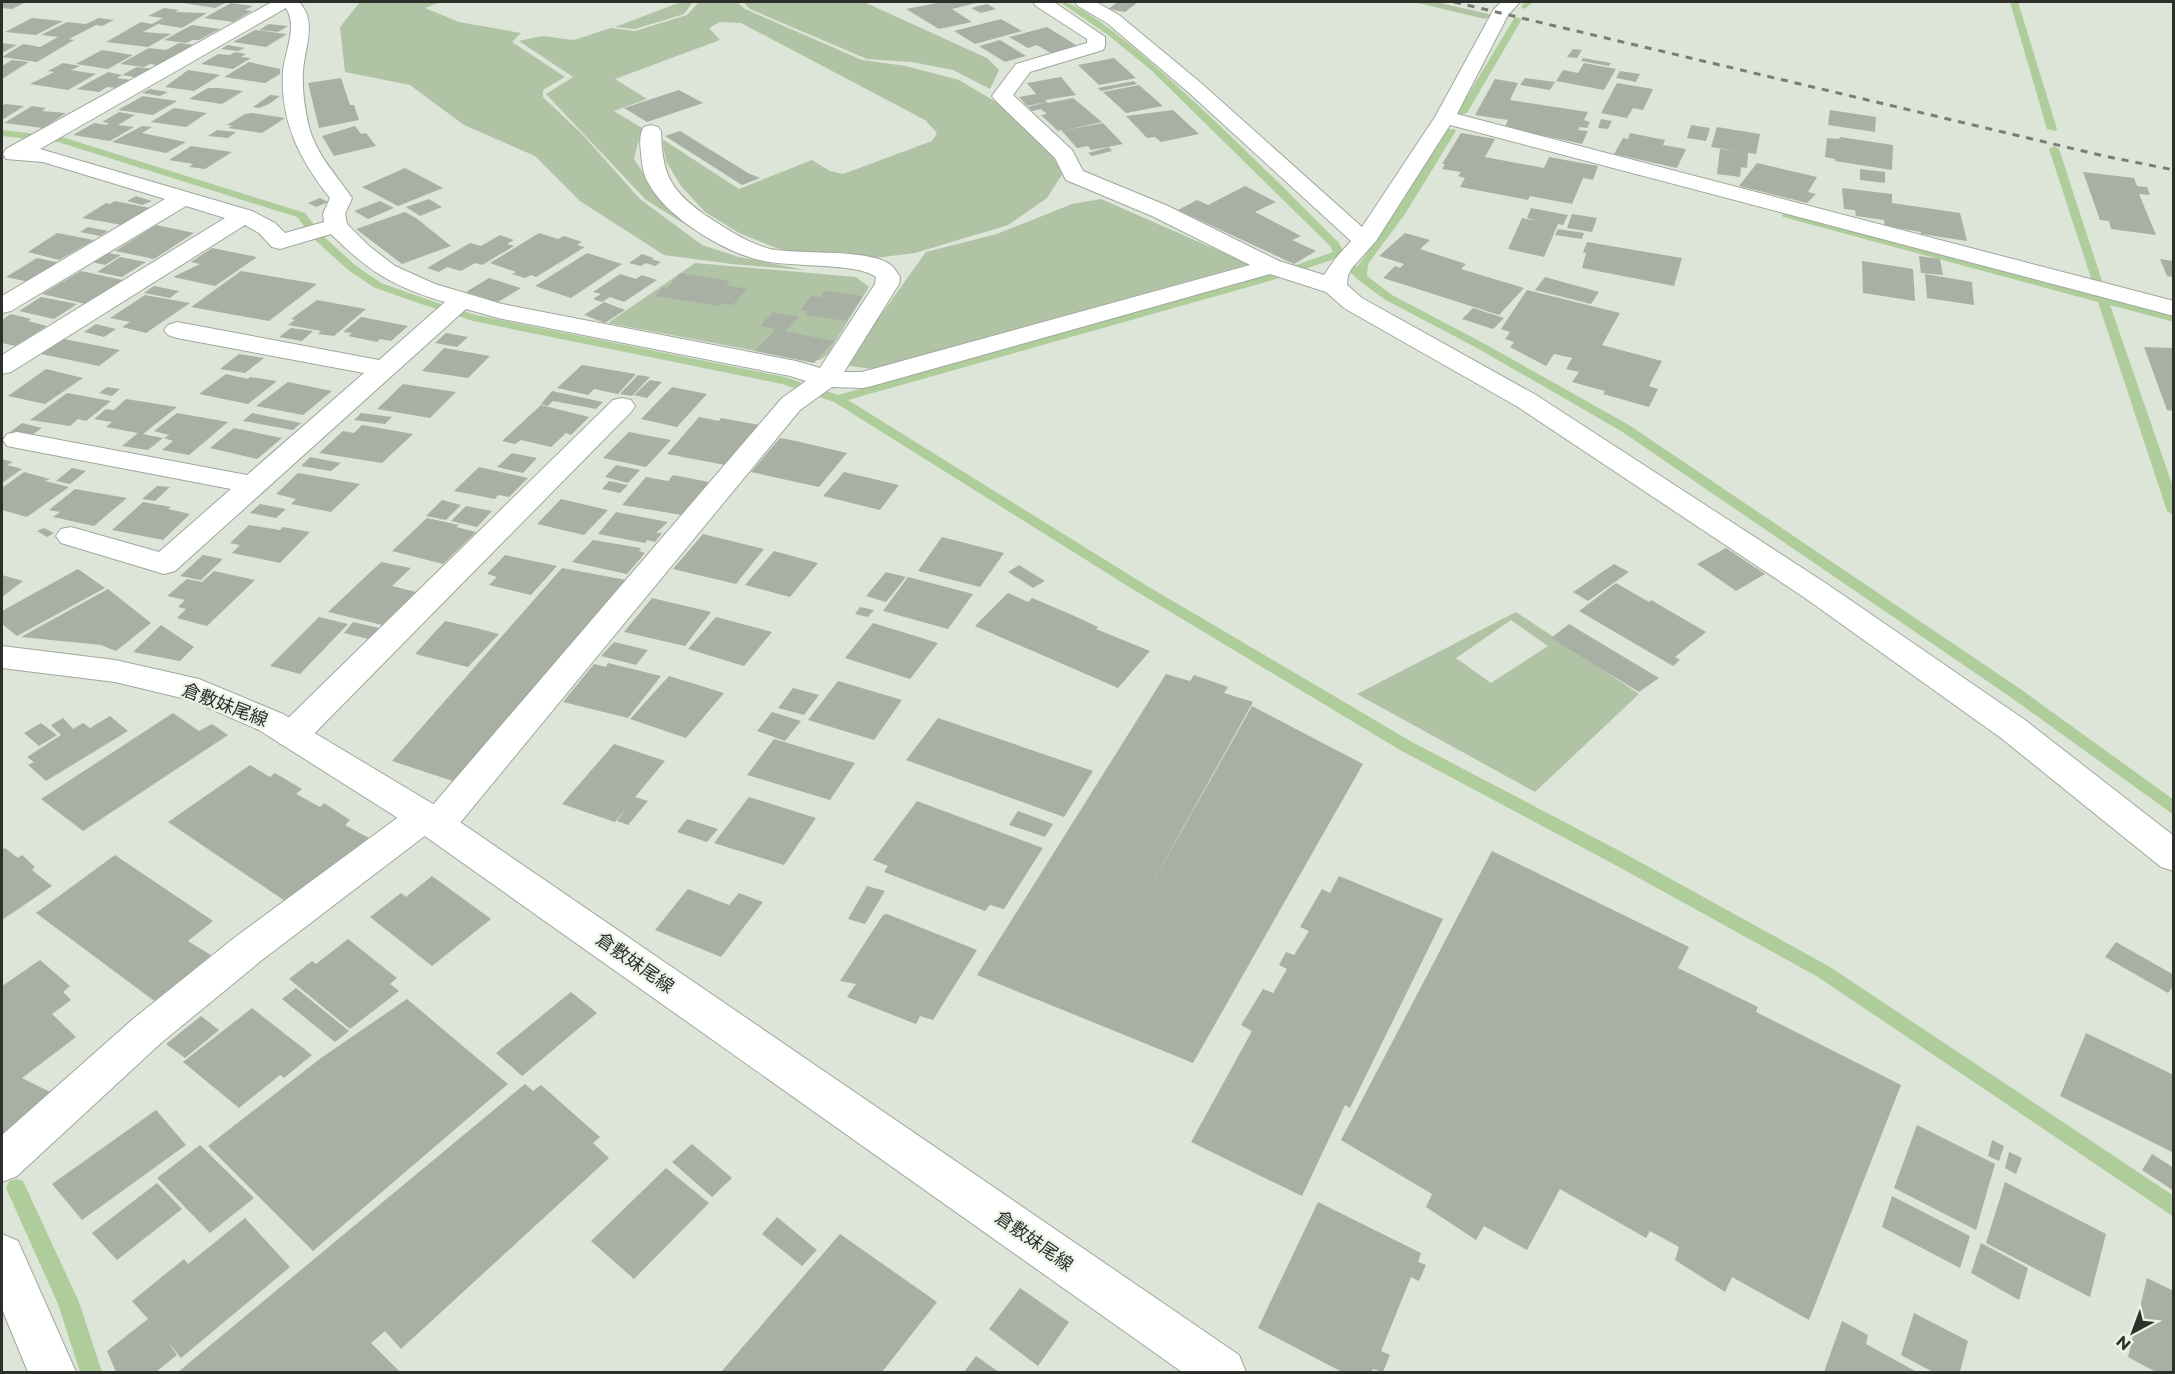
<svg xmlns="http://www.w3.org/2000/svg" width="2175" height="1374" viewBox="0 0 2175 1374" font-family="Montserrat,'Noto Sans JP',sans-serif">
<style>
.green{fill:#b0c3a5;fill-rule:evenodd}
.lines{fill:none;stroke-linecap:round;stroke-linejoin:round}
.stream{fill:#aecd9b;fill-rule:evenodd}
.building{fill:#a8b0a4}
.minor-casing{stroke:#a0a79c;stroke-width:2}
.major-casing{stroke:#a0a79c;stroke-width:2}
.minor{fill:#fff;fill-rule:evenodd}
.major{fill:#fff;fill-rule:evenodd}
.rail{stroke:#787d75;stroke-width:3;stroke-dasharray:7 7;stroke-linecap:butt}
.labels{text-anchor:middle;stroke-width:4.5;stroke-linejoin:round;paint-order:stroke}
.street-label{font-size:18px;fill:#2c2f2a;stroke:#eaf3e6}
</style>
<rect width="100%" height="100%" fill="#dde5d9"/>
<path class="green" d="M360,2H441L425,8L459,22L521,33L512,42L565,77L543,90V97L582,134L640,199L702,245L739,257L805,270L732,264L664,255L580,201L535,156L464,125L410,85L345,72L340,27Z
M681,2L692,3L684,14L635,29L615,27Z
M696,2H737L745,9L862,60L906,66L959,80L1003,106L1044,143L1063,173L1047,198L1008,225L915,253L859,260L787,252L741,234L705,212L681,186L666,161L662,139L739,189L812,160L830,171L843,174L932,141L937,133L925,120L741,23L720,22L709,28L720,40L615,79L647,99L614,111L642,128L634,159L668,210L717,244L646,200L546,94L573,77L519,41L542,36L574,40L611,28L635,31L687,15L698,3Z
M743,2H864L987,58L999,70L990,89L953,70L911,62L867,59L750,9Z
M1414,2H1436L1493,15L1485,19Z
M1101,199L1249,264L871,369L845,365L926,252L997,234L1072,204Z
M695,263L856,277L869,287L827,355L820,360L809,361L608,323Z
M1516,612L1639,694L1535,792L1357,694ZM1511,620L1548,646L1491,683L1456,658Z"/>
<g class="lines">
<path class="stream" d="M1060,2C1102,0 1299,204 1339,243L1344,253L1357,267L1395,213L1448,129H1454L1456,131L1405,214L1368,264L1367,276L1392,295L1485,344L1629,425L2019,688L2174,800V815L2009,696L1621,431L1477,348L1384,299L1357,279L1337,258L1276,279L848,400L1144,584L1412,742L1631,857L1830,967L2174,1196V1217L1818,977L1619,867L1400,750L1134,590L834,402L782,384L473,321L421,304L373,287L347,269L314,239L297,217L58,142L2,136V130L62,137L305,213L322,235L355,265L381,283L429,300L476,315L785,377L838,395L1268,275L1333,252L1330,246L1151,70L1108,35Z
M1525,2H1533L1525,9L1521,7Z
M2010,2H2018L2057,129L2055,131L2047,129Z
M1515,17L1522,19L1467,113L1459,115L1457,113Z
M2054,146L2059,149L2102,281L2101,283H2093L2092,281L2049,149Z
M1787,212L2174,315V322L2110,305L2174,490V515L2167,511L2098,302L1783,217L1782,215Z
M16,1179L23,1181L79,1302L102,1372H80L58,1304L6,1188L9,1181Z"/>
</g>
<path class="building" d="M2,2H26L12,9L2,8Z
M177,2H227L215,8Z
M942,2H980L952,9L972,22L939,29L906,9Z
M1118,2H1138L1125,12L1108,9Z
M231,3L253,6L245,10L252,11L233,22L204,18Z
M987,4L996,9L981,13L971,8Z
M164,8L179,10L175,12L207,13L182,28L158,24L143,32L171,34L148,47L106,42L141,22L152,24L163,18L148,16Z
M32,18L63,21L36,35L5,32Z
M99,18L114,20L102,26L96,25L69,39L74,40L37,62L2,57L23,44L40,47L58,37L41,35L67,22L86,24Z
M1001,19L1022,31L975,44L954,31Z
M269,24L288,26L278,32L259,30Z
M192,25L220,29L199,40H193L186,43L164,40Z
M1047,27L1079,47L1054,55L1037,45L1028,48L1009,37Z
M255,30L287,34L266,47L233,42Z
M1000,40L1026,56L1005,62L979,46Z
M2,43L17,45L2,53Z
M179,43L196,45L157,65L150,64L144,67L120,64L149,48L166,50Z
M228,45L245,48L238,51L221,49Z
M1573,49L1582,50L1577,58L1567,57Z
M102,50L133,55L108,69L76,64Z
M235,52L246,54L241,57L251,58L233,69L201,64L218,54L230,55Z
M1114,58L1136,78L1099,85L1078,65Z
M1583,58L1611,63L1609,66L1581,61Z
M12,60L29,62L2,79V66Z
M249,62L280,69V74L265,83L224,77Z
M63,63L80,66L71,70L96,74L68,90L30,84L54,72L48,71Z
M1584,63L1616,69L1604,90L1556,81L1563,70L1578,73Z
M137,67L154,69L140,78L122,75L117,78L132,80L117,88L107,87L99,92L77,89L108,72L122,75Z
M188,70L220,75L194,91L165,87Z
M1620,71L1640,74L1636,82L1616,78Z
M1061,77L1076,95L1045,100L1048,103L1073,98L1102,122L1066,130L1103,123L1123,144L1091,150L1088,146L1077,148L1061,130L1058,131L1041,115L1047,114L1041,109L1032,111L1028,107L1046,102L1027,106L1019,97L1036,94L1027,83Z
M341,78L350,105H354L359,120L319,128L308,83Z
M1525,78L1555,82L1550,90L1520,85Z
M1495,79L1518,83L1510,100L1588,112L1584,120L1590,122L1587,128L1580,127L1578,130L1588,131L1582,144L1505,127L1508,120L1475,115Z
M1134,81L1137,84L1101,91L1098,88Z
M1617,83L1653,89L1643,110L1633,108L1627,118L1601,113Z
M1139,85L1163,106L1126,113L1103,92Z
M208,88H219L243,91L222,104L189,99Z
M150,89L168,92L160,96L142,93Z
M679,90L703,103L647,122L624,108Z
M270,95L280,96L269,104L259,108L253,107Z
M143,96L177,101L153,115L118,110Z
M5,104L24,106L2,120V106Z
M32,106L46,108L42,111L66,113L43,128L4,123Z
M174,108L207,113L186,127L151,122Z
M1173,110L1199,134L1161,142L1155,137L1147,138L1126,116Z
M1830,110L1876,117L1875,132L1828,125Z
M119,112L135,115L118,125L134,127L110,141L73,135L94,123L106,125L109,123L102,122Z
M252,113L285,118L262,133L228,128L233,126L227,125L245,114Z
M1601,119L1612,121L1608,129L1598,128Z
M1691,125L1710,128L1706,141L1687,138Z
M142,126L152,127L142,133L186,142L166,153L112,142Z
M355,126L361,134L366,133L376,146L334,156L322,136Z
M1717,127L1760,134L1756,154L1748,153L1747,168L1741,167L1740,177L1717,174L1720,149L1737,151L1711,147Z
M217,130L236,132L228,138L208,136Z
M680,131L748,173L760,178L742,185L665,136Z
M1461,133L1495,139L1485,157L1544,168L1549,157L1598,166L1593,180L1583,178L1572,204L1530,196L1528,200L1460,187L1465,178L1458,176L1461,172L1442,169L1445,164H1442Z
M1630,133L1665,140L1663,145L1686,149L1677,168L1614,154L1623,138L1628,139Z
M1840,137L1893,145L1892,170L1835,161V159L1825,157L1827,138L1839,139Z
M191,146L232,152L205,169L189,167L193,164L169,160Z
M1109,147L1112,151L1092,156L1088,153Z
M1757,163L1817,177L1808,192L1816,194L1807,203L1739,186Z
M405,168L443,188L398,206L362,187Z
M1860,169L1885,172V183L1860,180Z
M2083,172L2134,178L2137,186L2147,187L2150,195L2139,194L2156,235L2111,229L2109,221L2100,220Z
M1245,186L1276,202L1255,212L1301,236L1292,240L1316,251L1294,264L1178,210L1197,200L1208,205Z
M1842,188L1892,194V203L1960,213L1967,241L1921,234V232L1885,226L1884,220L1856,216L1855,210L1844,209Z
M136,196L152,201L142,205L127,201Z
M320,198L328,202L316,207L308,203Z
M429,199L442,207L420,216L406,207Z
M115,201L150,208L122,225L82,218L106,203L110,204Z
M380,201L394,208L368,219L354,211Z
M1531,208L1568,215L1563,225L1558,224L1544,257L1508,249L1522,218L1538,221L1527,218Z
M405,212L416,218L451,246L402,264L356,229Z
M1572,214L1597,218L1592,232L1567,228Z
M156,225L194,233L154,259L115,251Z
M88,227L108,231L100,236L80,232Z
M1558,229L1584,233L1582,239L1555,235Z
M57,233L94,240L59,260L28,252Z
M539,233L558,239L564,236L582,242L577,245L585,247L536,277L531,275L525,278L512,274L516,272L490,263Z
M1405,233L1430,240L1420,249L1466,264L1461,269L1524,288L1499,315L1383,278L1395,266L1400,268L1404,264L1379,256Z
M500,235L514,240L507,244L514,246L482,265L475,263L461,271L447,267L439,272L427,268L470,243L481,246Z
M1587,242L1682,258L1674,286L1582,268L1586,253L1583,252Z
M212,248L257,257L215,286L173,277L200,264L191,262Z
M107,253L121,255L105,265L92,262Z
M587,253L622,264L571,298L535,286Z
M642,254L654,258L651,259L661,262L655,266L646,263L641,266L629,263Z
M1919,256L1940,259L1943,275L1921,273Z
M120,257L146,262L122,277L97,272Z
M37,258L60,263L29,282L6,277Z
M2160,259L2174,261V277L2167,276Z
M1862,261L1913,269L1915,301L1863,293Z
M81,271L123,280L86,304L42,294Z
M241,271L317,284L269,321L191,307Z
M680,273L730,281L726,285L747,289L733,305L723,303L720,306L655,296L663,287L667,288Z
M620,274L636,279L642,275L657,280L624,302L610,297L602,302L593,299L601,294L593,292Z
M1925,274L1972,282L1974,305L1927,298Z
M1545,277L1599,292L1591,304L1535,290Z
M489,278L521,288L498,302L466,292Z
M154,286L179,291L170,298L144,293Z
M1527,290L1620,313L1602,345L1662,361L1649,386L1658,389L1649,407L1603,394L1605,391L1572,382L1579,372L1566,369L1572,358L1554,354L1546,366L1510,347L1514,342L1505,339L1510,332L1501,329Z
M825,291L863,296L846,321L805,315L808,312L800,310L811,296L821,297Z
M145,295L190,303L146,333L122,327L130,322L110,318Z
M41,297L77,304L54,319L19,311Z
M317,300L366,309L334,336L318,334L321,331L288,325L295,320L291,319Z
M604,302L625,310L605,323L584,315Z
M1473,308L1504,318L1493,329L1462,319Z
M773,312L799,317L785,331L834,341L814,363L755,351L776,329L760,326Z
M11,314L31,319L28,321L47,326L15,346L2,343V320Z
M361,317L408,326L391,341L380,339L377,342L348,336L352,333L343,332Z
M96,324L116,329L104,337L84,332Z
M291,328L313,331L302,341L279,337Z
M446,333L468,337L457,347L435,343Z
M64,339L120,350L99,366L41,354Z
M2144,347L2174,348V411L2167,410Z
M444,348L490,356L468,378L422,371Z
M239,354L264,358L245,373L220,369Z
M582,365L636,374L618,394L594,389L588,395L557,388Z
M46,369L83,378L45,404L8,396Z
M226,374L248,379L250,377L277,381L248,404L199,394Z
M638,375L650,377L632,396L620,394Z
M650,380L662,382L647,398L634,395Z
M288,382L332,391L303,415L256,406Z
M403,384L456,392L430,418L377,409Z
M107,387L120,389L112,396L99,393Z
M672,387L707,394L677,427L641,419Z
M552,391L603,402L596,409L553,401L548,406L541,404Z
M67,393L111,401L86,421L78,419L70,426L30,420Z
M126,399L177,407L143,434L163,438L148,450L122,446L138,433L106,427L112,422L94,419L106,409L114,410Z
M541,405L589,417L571,435L566,433L551,447L521,440L515,444L502,441Z
M177,413L228,422L189,455L162,450L173,441L164,438L169,435L154,431Z
M252,413L301,423L293,430L243,421Z
M361,413L392,417L385,424L354,420Z
M699,417L719,421L721,418L760,425L725,465L667,454Z
M22,423L42,428L24,440L5,436Z
M362,425L413,434L382,463L319,453L343,431L354,433Z
M234,428L282,438L257,459L210,448Z
M629,432L671,440L646,467L603,458Z
M780,438L796,441L847,453L819,487L751,472Z
M512,453L537,458L523,473L497,467Z
M310,457L341,463L331,471L301,466Z
M2,459L13,462L7,465L22,469L2,483Z
M616,465L640,470L628,483L605,477Z
M479,467L528,478L509,497L498,495L495,499L454,491Z
M72,468L86,471L70,484L56,481Z
M24,472L50,479L45,481L69,487L27,517L2,510V488Z
M844,472L899,485L880,510L823,496Z
M298,473L360,484L331,512L291,504L296,499L276,494Z
M673,475L709,482L682,515L622,505L646,477L668,481Z
M609,481L628,485L620,493L602,489Z
M157,486L170,487L155,501L142,499Z
M75,489L127,498L94,526L53,517L60,512L49,510Z
M561,499L608,510L584,535L537,524Z
M442,500L461,505L446,520L426,516Z
M143,502L171,507L168,509L190,514L163,540L112,530Z
M260,504L286,509L276,518L250,513Z
M466,506L492,511L477,527L451,521Z
M616,512L668,522L656,533H662L655,542L647,540L645,543L598,534Z
M427,518L459,525L456,527L476,532L443,564L392,551Z
M249,525L280,530L283,527L310,532L280,563L232,553L240,545L230,543Z
M44,528L54,533L47,537L37,531Z
M703,534L764,549L736,584L673,569Z
M942,537L1004,553L980,587L918,571Z
M593,540L641,548L639,551L645,553L627,574L572,562Z
M1726,548L1765,574L1736,591L1697,564Z
M774,551L818,563L790,597L745,585Z
M203,555L223,559L201,580L180,576Z
M505,555L557,566L531,595L489,585L497,577L487,574Z
M381,562L411,568L392,586L416,592L382,625L328,612Z
M1614,564L1629,572L1588,601L1573,592Z
M1019,565L1045,581L1033,588L1008,572Z
M562,568L626,580L459,783L392,761Z
M78,569L105,588L17,636L2,624V611Z
M214,571L255,580L207,626L177,618L186,609L178,607L185,600L167,596L187,579L202,582Z
M886,572L906,577L886,602L866,596Z
M2,575L23,581L2,597Z
M908,577L973,594L948,629L883,611Z
M1616,583L1649,602L1651,600L1706,632L1675,657L1680,660L1673,666L1579,611Z
M108,589L151,623L116,651L101,645L21,637Z
M1008,593L1028,602L1032,598L1070,614L1098,627L1096,629L1150,651L1118,688L975,626Z
M652,598L711,612L685,646L624,632Z
M860,607L874,610L868,617L855,614Z
M319,617L348,624L300,674L270,666Z
M716,617L772,632L744,666L688,649Z
M445,621L476,628L499,634L468,667L415,654Z
M353,622L379,628L368,639L344,633Z
M873,623L938,643L910,679L845,658Z
M1569,624L1659,678L1639,692L1551,638Z
M161,625L194,647L180,661L133,652Z
M614,642L648,650L636,665L601,656Z
M608,663L661,676L628,718L563,702L594,664L606,667Z
M1166,674L1190,681L1194,675L1228,687L1224,693L1253,702L1137,910L1252,706L1363,764L1193,1063L977,975Z
M669,676L724,693L686,738L630,719Z
M838,681L902,700L874,740L808,720Z
M793,688L819,695L804,715L778,708Z
M772,712L801,721L785,741L757,731Z
M173,713L199,731L212,724L228,735L83,831L41,799Z
M110,716L128,731L46,781L28,765L34,762L27,757L61,735L51,725L63,718L73,729L83,723L90,728Z
M938,718L1093,771L1064,817L906,760Z
M41,723L57,735L39,746L24,733Z
M774,739L855,763L830,800L747,775Z
M614,744L665,761L635,797L648,801L628,825L617,821L627,807L615,822L562,804Z
M250,765L270,777L275,773L302,789L296,794L320,807L324,803L350,820L345,825L369,838L288,903L168,822Z
M749,797L816,818L784,865L714,843Z
M917,801L1043,848L1004,909L990,905L985,911L884,872L888,866L873,860Z
M1018,811L1053,824L1045,837L1009,825Z
M687,819L718,829L707,842L677,832Z
M5,848L18,858L22,855L35,867L32,870L52,886L2,920V850Z
M1492,851L1689,947L1678,968L1758,1007L1756,1012L1901,1085L1809,1320L1732,1277L1725,1292L1675,1260L1679,1247L1650,1231L1646,1238L1560,1189L1527,1250L1484,1226L1476,1240L1426,1207L1432,1194L1341,1140Z
M115,855L213,921L188,941L214,957L157,1003L36,913Z
M432,876L491,919L432,966L370,917L401,893L406,897Z
M1339,876L1443,919L1350,1108L1345,1105L1302,1196L1191,1142L1252,1031L1241,1025L1263,989L1273,993L1287,969L1279,965L1286,952L1294,955L1309,931L1300,927L1322,889L1330,893Z
M867,886L885,891L865,924L848,919Z
M688,889L729,905L739,893L763,902L721,957L655,930Z
M887,914L977,950L933,1020L920,1016L916,1024L847,997L856,984L840,981L883,915Z
M348,939L397,978L390,984L399,991L350,1029L289,979L312,961L316,964Z
M2116,942L2174,975V985L2168,993L2105,957Z
M40,960L70,986L63,992L71,1000L52,1014L76,1037L22,1078L56,1095L4,1144L2,1143V986Z
M296,988L349,1031L335,1042L282,999Z
M571,992L597,1013L522,1076L496,1053Z
M407,999L508,1084L313,1251L208,1146L321,1058Z
M252,1008L312,1055L284,1078L280,1075L239,1108L183,1062Z
M201,1016L219,1030L185,1058L166,1044Z
M2086,1033L2174,1075V1153L2060,1096Z
M525,1084L533,1091L541,1085L600,1137L593,1143L609,1158L401,1349L385,1331L371,1343L400,1372H178Z
M156,1110L186,1145L82,1220L52,1184Z
M1917,1125L1995,1164L1976,1230L1894,1188Z
M1992,1140L2004,1146L1999,1161L1988,1156Z
M692,1144L732,1178L712,1197L672,1162Z
M200,1145L254,1198L210,1233L157,1178Z
M2009,1152L2022,1158L2016,1174L2005,1168Z
M2152,1154L2174,1168V1191L2142,1170Z
M666,1168L709,1203L634,1279L591,1241Z
M2005,1182L2106,1234L2090,1297L1986,1243Z
M157,1183L182,1209L117,1260L92,1233Z
M1892,1196L1970,1236L1960,1268L1882,1227Z
M1318,1202L1421,1253L1418,1262L1426,1265L1419,1281L1411,1277L1381,1351L1390,1355L1383,1372L1373,1369L1372,1372H1342L1258,1328Z
M777,1217L817,1250L802,1266L762,1234Z
M245,1218L290,1267L181,1358L168,1342L177,1355L156,1372H116L107,1351L148,1319L132,1301L184,1259L188,1264Z
M840,1234L937,1302L882,1372H721Z
M1981,1243L2028,1268L2019,1300L1971,1273Z
M2147,1278L2174,1291V1372H2156L2128,1357Z
M1020,1288L1069,1322L1038,1366L989,1329Z
M1914,1313L1968,1341L1960,1372H1933L1901,1355Z
M1842,1321L1868,1335L1866,1344L1917,1372H1824Z
M976,1356L999,1372H964Z"/>
<g class="lines">
<defs>
<path id="minor" d="M272,2H299C318,22 304,48 303,72C302,91 305,110 309,127C317,156 336,174 352,198L345,214L347,224L369,246L395,266L435,284L502,304L796,361L820,368L875,284L876,277C859,263 790,267 764,261C727,254 667,218 649,184C643,175 642,164 641,153C640,144 639,134 644,127L651,125L658,127L661,131C662,174 670,190 705,215C725,228 747,243 770,249C798,255 873,248 892,266C895,269 898,274 900,277L899,284L844,372H862L1250,265L1152,216L1066,180L1055,158L995,100L992,96L1016,64L1087,43V39L1036,6L1033,2H1054L1105,37V46L1103,50L1030,72L1013,95L1072,150L1083,171L1168,206L1279,261L1324,275L1335,259L1351,241L1187,91L1107,23L1078,6L1075,2H1096L1119,15L1201,83L1362,227L1435,117L1494,9L1501,2H1520L1508,15L1457,114L2174,301V316L1450,125L1376,241L1352,268L1348,275L1347,285L1362,298L1536,395L1827,584L2025,720L2174,836V871L2161,867L2001,738L1805,598L1518,407L1344,308L1326,292L1270,274L872,386L863,388L832,387L800,410L450,835L437,839L426,835L262,960L161,1043L17,1176L2,1182V1135L133,1019L234,938L412,807L425,803L432,806L782,398L806,381L790,376L498,318L466,309L175,571L164,574L61,543L56,536L61,529L71,527L159,552L231,489L17,448L7,446L3,440L7,434L17,432L247,475L364,373L177,338L168,335L164,330L168,325L177,322L379,360L445,302C394,287 369,272 331,234L280,249L272,247L259,233L245,225L11,372L2,374V355L225,218L186,206L11,311L2,313V296L165,199L43,162L6,159L3,154L6,149ZM286,8C298,27 285,51 283,71C280,122 300,160 330,198L323,214L324,222L285,233L275,223L252,211L40,149Z
M622,398L631,400L635,406L631,412L304,744L292,747L280,744L275,735L280,726L613,400Z
M2,1234L18,1241L76,1372H28L2,1309Z"/>
<path id="major" d="M2,646L115,660L199,679L283,714L438,807L1239,1355L1246,1372H1182L412,827L259,730L190,700L115,682L2,668Z"/>
</defs>
<use href="#minor" class="minor-casing"/>
<use href="#major" class="major-casing"/>
<use href="#minor" class="minor"/>
<use href="#major" class="major"/>
<path class="rail" d="M1454,2L2104,156L2174,170"/>
</g>
<g class="labels">
<g class="street-label">
<text transform="translate(225 705) rotate(21)" y="6">倉敷妹尾線</text>
<text transform="translate(635 963) rotate(35)" y="6">倉敷妹尾線</text>
<text transform="translate(1034 1241) rotate(35)" y="6">倉敷妹尾線</text>
</g>
</g>
<rect width="2175" height="1374" fill="none" stroke="#2c2f2a" stroke-width="6"/>
<g transform="translate(2133 1332) rotate(221)" stroke="#eaf3e6" stroke-width="4.5" paint-order="stroke">
<path d="M0-4.5L10 22L0 15L-10 22Z" fill="#2c2f2a"/>
<text y="-9" font-size="16" font-weight="bold" text-anchor="middle" fill="#2c2f2a">N</text>
</g>
</svg>
